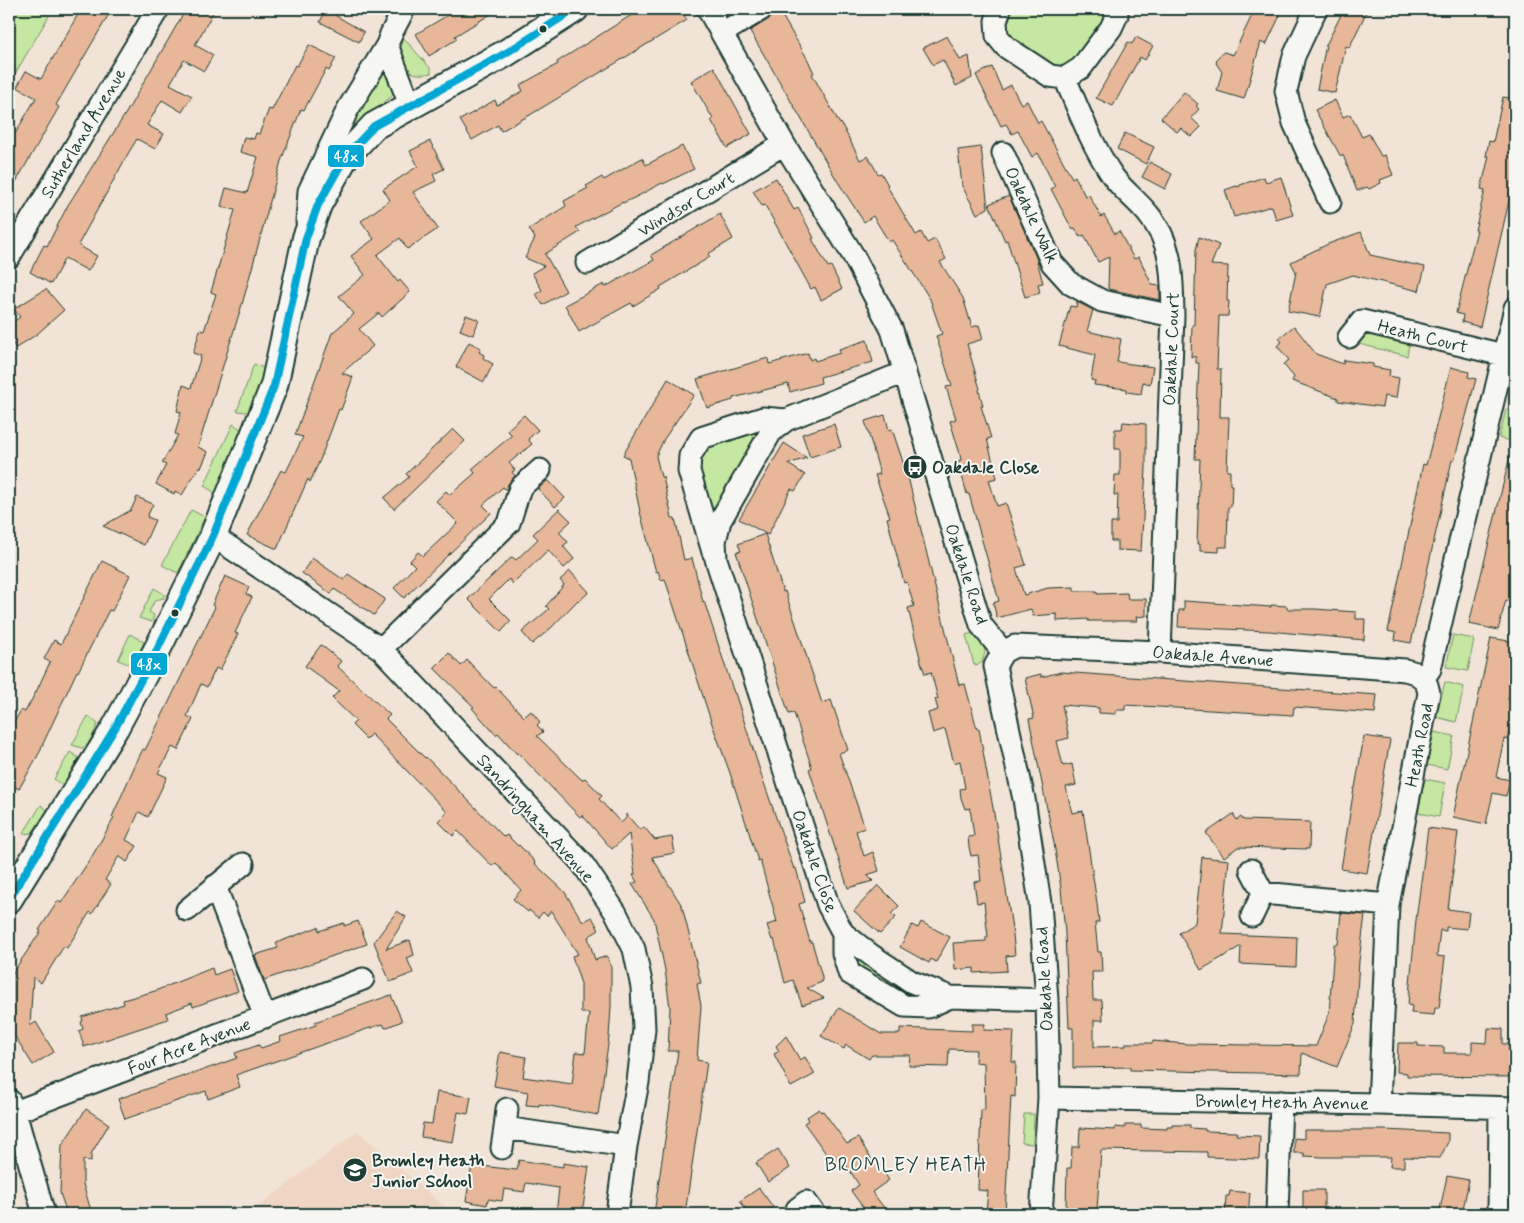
<svg xmlns="http://www.w3.org/2000/svg" width="1524" height="1223" viewBox="0 0 1524 1223" font-family="Mynerve,sans-serif">
<style>
.built{fill:#efd6c4}
.green{fill:#c4e7a1;stroke:#72926a}
.building{fill:#e8b799;stroke:#1f3d34}
.lines{fill:none;stroke-linecap:round;stroke-linejoin:round}
.minor-casing{stroke:#1f3d34;stroke-width:25}
.major-casing{stroke:#1f3d34;stroke-width:30}
.minor{stroke:#f6f6f2;stroke-width:21}
.major{stroke:#f6f6f2;stroke-width:26}
.bus-1-casing{stroke:#f6f6f2;stroke-width:11}
.bus-1{stroke:#03a7d4;stroke-width:8}
.bus-dot{fill:#1f3d34;stroke:#f6f6f2;stroke-width:2}
.labels{text-anchor:middle;stroke-width:4;stroke-linejoin:round;paint-order:stroke}
.street-label{font-size:18px;fill:#1f3d34;stroke:#f6f6f2}
.poi-label{font-size:18px;font-weight:bold;fill:#1f3d34;stroke:#f6f6f2;text-anchor:start}
.neighbourhood-label{font-size:19px;letter-spacing:1px;fill:#1f3d34;stroke:#f6f6f2}
.line-badge{stroke:#f6f6f2;stroke-width:2}
.badge-label{font-size:14px;text-anchor:middle;font-weight:bold;fill:#fff}
</style>
<rect width="100%" height="100%" fill="#f2e3d7"/>
<filter id="ink" filterUnits="userSpaceOnUse"><feTurbulence type="fractalNoise" baseFrequency=".02" numOctaves="2"/><feDisplacementMap in="SourceGraphic" scale="10" xChannelSelector="R" yChannelSelector="G"/><feConvolveMatrix kernelMatrix="1 2 1 2 8 2 1 2 1" color-interpolation-filters="sRGB"/></filter>
<g filter="url(#ink)">
<path class="built" d="M358,1131L447,1209L449,1214H248Z"/>
<path class="green" d="M9,9H53L9,84Z
M1007,9H1109L1110,14L1068,69L1052,70L1004,34Z
M402,36L431,69V73C403,80 400,58 402,36Z
M380,69C390,75 396,85 392,96L350,130L334,149Z
M1369,330L1410,339L1407,356L1355,343L1363,333Z
M254,364L269,370L255,413L237,411Z
M1506,409L1515,411V442L1499,438Z
M764,423L712,517L693,465L707,440Z
M233,424L245,432L217,494L204,486Z
M191,510L205,517L178,573L162,565Z
M154,588L164,594V598L155,600L149,612L154,615L152,622L139,618Z
M973,633L984,644L985,652L982,663L974,665L966,635Z
M130,634L144,642L133,666L118,660Z
M1453,635L1474,639L1468,671L1446,667Z
M1445,682L1464,687L1456,722L1436,717Z
M88,716L98,724L88,745L82,748L72,745Z
M1434,732L1454,736L1447,769L1427,765Z
M70,752L79,758L64,784H60L54,779Z
M1425,779L1445,783L1439,817L1418,813Z
M41,805L47,810L46,813L32,833L23,834Z
M856,955L920,992L919,998L916,1002L856,971L853,959Z
M1024,1114H1034L1033,1144L1022,1143Z"/>
<path class="building" d="M81,9H112L56,105L59,107L9,194V144L36,98L17,87L26,71L41,79Z
M186,9H215L195,45L213,55L204,71L184,60L170,84L192,96L182,112L162,100L147,125L164,134L155,149L137,139L129,152L78,245L97,256L88,271L65,258L51,284L30,272L44,245L47,246L68,205L126,113Z
M458,9H499L455,36L457,39L429,56L416,34Z
M641,9H680L687,20L530,115L501,131L498,125L472,140L460,120L495,100L497,105L523,91L520,85L558,64L557,62Z
M774,9H778L807,58L814,73L812,74L840,124L841,123L860,160L868,156L878,174L881,173L888,185L887,186L916,235L921,232L927,243L935,239L946,259L940,262L963,298L972,327L979,325L983,339L967,344L980,389L979,390L983,406H981L991,438L987,439L997,478L989,480L997,506L1006,503L1026,565L1016,568L1024,595L1048,588L1074,587V591H1097V594L1127,593L1128,599H1146V616L1136,617L1137,621H1088V619L1057,621V614L1033,616L1031,609L997,618L993,603L999,601L969,494H967L958,461L961,460L960,454L950,421L956,419L946,387L952,386L936,336L942,334L930,299L892,240L889,242L873,216L864,222L838,182L750,31L769,19L773,15Z
M1255,9H1283L1266,45L1261,42L1244,99L1217,91L1222,72L1216,63L1218,57L1224,52L1233,55Z
M1344,9H1357L1366,13L1349,48L1346,46L1335,93L1317,89L1326,45Z
M326,10L364,32L359,42L320,22Z
M947,36L960,60L969,56L972,78L956,86L943,60L933,65L923,48Z
M1136,37L1153,46L1145,60L1140,57L1113,106L1096,98L1128,42L1132,44Z
M309,45L336,58L329,71L326,69L304,110L301,109L281,161L243,301L198,447L208,452L201,468L199,467L182,495L175,491L174,494L156,484L166,465L162,463L178,435L175,434L181,412L177,411L183,385L191,388L201,356L193,353L200,330L204,331L216,294L211,292L235,210L221,206L226,188L247,193L258,157L240,152L244,137L254,139L256,133L259,134L269,109L272,110L295,65L297,66Z
M714,67L751,134L727,148L711,120L713,119L691,81Z
M992,67L1002,90L1011,85L1021,104L1027,101L1038,123L1041,121L1072,178L1075,176L1085,196L1089,195L1101,217L1104,215L1115,234L1119,231L1134,259L1139,257L1152,285L1160,286V300L1108,289L1109,257L1098,262L1084,235L1080,237L1075,228L1072,229L1051,189L1055,187L1038,153L1032,157L1018,131L1012,134L1006,124L1001,126L976,75Z
M1184,92L1198,104L1196,106L1199,109L1191,118L1201,127L1191,137L1181,128L1177,132L1161,118Z
M1503,97L1515,99V175L1480,327L1462,322L1463,315L1456,313L1477,230H1475L1485,190L1481,189L1489,156H1486L1489,141L1493,142Z
M1335,100L1343,117L1350,114L1362,137L1369,134L1381,156L1385,155L1393,175L1380,180L1381,183L1369,189L1367,187L1357,191L1343,155L1341,157L1315,110Z
M1125,133L1154,147L1146,164L1117,149Z
M430,141L444,169L433,174L436,181L413,192L438,229L407,249L400,238L377,255L398,282L400,280L410,292L382,317L379,313L359,329L373,346L342,373L353,377L341,410L339,409L320,460L310,482L308,479L277,549L247,535L281,470L286,472L303,437L295,435L332,333L354,314L339,296L365,275L351,256L374,239L361,221L390,200L383,189L418,166L410,151Z
M682,146L694,169L663,184L662,183L638,196L623,203V202L576,227L580,232L545,254L566,291L543,305L536,294L542,290L532,273L544,266L525,258L535,238L529,229L566,206L564,201L588,188L586,186L602,177L604,180L642,158L646,165Z
M981,147L988,208L977,214L962,186L958,150Z
M1150,162L1172,174L1165,189L1142,177Z
M1264,177L1266,182L1281,177L1293,215L1276,220L1272,206L1234,217L1225,190L1236,186L1239,187L1240,185Z
M776,178L794,210L798,208L814,238L812,239L828,267L831,266L842,289L821,300L815,287L811,289L765,205L762,206L753,191Z
M1009,196L1036,257L1043,283L1038,284L1040,293L1025,297L1007,240L1005,241L989,204Z
M720,214L733,239L708,254L710,257L660,287L661,289L646,298L633,306L631,303L579,332L565,305L604,284L605,287L654,260L651,255Z
M1361,232L1370,255L1425,267L1419,291L1353,275L1327,284L1320,317L1288,311L1296,272L1291,262L1328,244Z
M1199,237L1219,245L1211,265L1228,266L1227,301H1229L1228,316H1219L1217,369H1221L1220,417H1229L1227,471H1230V485H1232L1231,507H1228L1227,547H1219V552L1200,551V544H1197L1200,459H1195L1199,363H1196V357H1191L1192,325H1194L1196,250Z
M46,289L64,310L37,334L16,348L9,339V325L20,317L14,309Z
M1077,302L1093,310L1087,331L1121,339L1117,362L1153,367L1150,384L1143,382L1141,394L1127,392V389L1094,385L1095,381L1091,380L1095,355L1059,346L1070,306L1076,307Z
M466,315L479,320L473,335L460,330Z
M1294,326L1316,354L1343,364L1344,360L1373,364V367L1390,370L1389,376L1399,378L1396,398L1384,396L1382,407L1338,401V398L1292,381L1294,377L1283,364L1289,360L1277,346L1282,342L1279,338Z
M867,340L873,362L820,377L821,383L790,392L788,384L733,398V400L707,408L697,379L768,358L769,364L808,353L810,360L814,358L815,361L840,353L839,349Z
M469,342L481,348L479,352L484,355L483,358L493,364L484,382L456,367Z
M1451,367L1469,372L1468,377L1476,379L1454,461L1452,460L1411,643L1395,640L1396,633L1388,631L1423,464L1426,465Z
M668,379L694,395L664,439L656,456L661,477H663L672,518H675L684,560L692,558L703,602L704,601L734,693H735L763,780L794,869L796,868L805,902L799,904L810,942H812L822,977V982L807,988L824,998L802,1005L793,980L785,983L774,939L772,940L767,925L777,922L760,860L758,861L730,773L711,721L665,579L661,580L658,571L656,572L640,512L629,458L623,455Z
M524,415L538,430L528,439L532,444L509,463L515,470L512,472L515,476L508,484L506,490L503,487L483,505L491,513L404,598L394,588L415,566L410,561L418,552L423,556L458,523L436,501L446,491L450,495L475,473L472,469L512,435L507,430Z
M885,415L889,430L892,429L908,477L959,685L965,684L977,729H979L996,825L1013,935L1015,955L1006,956L1007,971L974,973V968L955,970L953,943L986,941V937H988L984,902L977,903L974,882L981,881L978,855L971,856L969,847L968,837L974,836L970,808L965,809L961,798L960,789L965,788L960,761L954,763L945,729L933,733L928,713L938,710L935,699H938L931,672L925,674L921,662L908,608L914,606L907,582L904,583L887,518L890,517L875,475L880,474L865,421Z
M1123,422L1146,424V469L1141,551L1117,550V541H1111V523H1117L1118,495H1114L1115,475H1120V449H1115V429H1122Z
M834,424L841,447L810,457L802,434Z
M453,429L465,441L394,509L384,498L409,477L406,474Z
M784,443L807,458L788,464L805,475L795,491L791,489L768,535L739,519Z
M1510,456L1515,457V557L1512,570L1515,571L1511,585L1515,586V602L1506,600L1498,630L1469,624Z
M548,480L565,498L555,507L538,489Z
M137,497L153,504L147,517L155,520L144,545L103,526L131,510Z
M559,509L571,521L559,532L568,542L563,546L574,559L564,568L548,550L513,584L509,579L489,599L511,621L501,632L468,599L512,557L516,560L538,539L533,534Z
M765,534L783,592L785,591L822,703L831,700L848,750L839,753L865,828L856,831L864,856L873,852L879,871L867,875L873,881L848,888L809,769L812,768L794,713L789,714L736,552L741,551L738,544Z
M312,558L344,580L348,574L385,599L374,615L334,589L331,594L302,573Z
M102,561L130,575L112,611L109,610L78,672L77,671L41,748H42L19,789L9,784V731L21,710L25,712L37,690L50,662L44,659L54,640L61,644Z
M570,571L589,592L579,601L578,600L551,628L532,644L522,632L549,609L546,606L564,585L560,580Z
M225,576L249,587L246,594L252,597L235,633L238,634L220,670L216,668L207,687L201,684L187,716L193,719L178,750L172,747L158,773L167,777L148,817L139,812L126,840L137,846L127,862L119,856L105,880L111,884L92,914L90,912L67,948L64,946L41,983L33,977L30,1026L36,1022L54,1052L33,1065L9,1027V978L41,931L39,930L58,901L61,903L91,858L114,818L112,817L136,763L143,749L145,750L167,706L215,607L212,605Z
M1184,601L1271,607V605L1287,606V609H1315L1356,612V619H1365L1364,640L1269,631L1178,627L1179,610H1184Z
M1491,638L1515,642V657L1508,700L1515,702V704L1507,740L1504,739L1496,777L1510,780L1506,796L1493,793L1486,824L1453,817Z
M321,645L341,661L337,666L390,715L386,719L425,758L426,757L504,837L507,835L518,846L519,845L535,862L534,863L564,891L583,922L592,917L599,930L588,937L595,960L607,956L611,967V1007L609,1037L598,1115L539,1104V1106L526,1105L528,1092L494,1086L500,1052L526,1057L523,1077L572,1084L576,1052L585,1053L589,1013H581V984L572,956L578,954L551,911L547,916L543,912L538,918L529,910L528,912L513,899L521,890L496,863L492,866L458,831L453,836L438,821L447,812L371,734L366,739L352,725L356,721L332,698L339,691L305,666Z
M449,653L461,666L467,660L494,688L496,687L524,717L531,711L540,722L537,725L543,732L537,736L582,780L585,778L602,796L599,799L621,823L626,818V814L640,830L644,827L655,840L672,837L675,853L652,857L682,906L701,983L697,984L701,1006L697,1060L707,1062L685,1214H654L678,1051H668L670,1008L665,970L654,919L632,884L637,882L633,875L635,874L629,834L612,849L582,815L580,817L518,753L517,754L498,733L496,735L472,708L474,707L434,668Z
M1061,672L1377,695L1375,713L1294,707L1293,715L1125,705V710H1116V714L1099,713V708L1062,705L1069,738L1057,741L1063,766L1072,764L1076,785L1066,787L1072,813L1083,811L1097,903L1099,922L1095,923L1098,952H1101L1102,972H1092L1093,1000H1102L1103,1020H1094V1047L1126,1046V1043H1153V1041L1187,1044L1316,1046L1329,1014L1334,944H1338L1341,913L1365,915L1359,961L1355,1024L1337,1067L1302,1053L1301,1074L1130,1070V1067L1073,1068V1028H1069L1065,933L1061,888L1054,843L1029,719L1034,718L1025,678L1041,674V677Z
M1364,736L1390,740L1367,873L1341,869L1354,788H1355Z
M1233,814L1237,820L1241,817L1243,820L1310,822L1309,849L1238,847L1224,857L1206,833Z
M1428,828L1458,832L1448,909L1469,912L1467,929L1446,927V931L1440,930L1437,956L1445,957L1439,1008H1435L1434,1015L1411,1013L1412,1006L1408,1005L1416,920Z
M1202,857L1229,860L1222,934L1297,937L1296,967L1240,964L1241,946L1201,970L1179,933L1195,923Z
M878,885L899,906L891,914L896,917L880,934L854,911Z
M397,911L406,917L386,949L410,940L414,955L407,958L413,973L390,982L374,942Z
M358,921L367,944L264,980L255,955L278,948L276,943L318,927L319,931L344,923V926Z
M921,922L950,937L936,962L931,959L929,963L900,947L912,925L918,928Z
M212,968L214,975L230,969L238,991L193,1007L192,1003L166,1013L168,1019L84,1047L79,1031L83,1029L81,1022L83,1021L82,1017L124,1004L123,1000L155,991Z
M391,995L402,1021L385,1028L383,1024L367,1029L236,1075L240,1087L208,1099L206,1091L125,1119L118,1099L184,1076V1077L237,1058L235,1053L259,1045L261,1048L281,1041L280,1037L316,1025L315,1022Z
M839,1008L881,1034H900V1028L972,1031V1024H985L984,1030L1014,1031L1012,1062H1016L1015,1097L1011,1096L1005,1214H989V1213L986,1212L988,1191L978,1190L981,1110H985L984,1063L975,1062L976,1050L949,1049L948,1067L909,1066L910,1055H872L869,1059L846,1045L844,1049L821,1036Z
M1488,1028L1503,1029V1044H1515V1077L1407,1076V1073L1397,1072L1398,1043H1418V1046L1444,1047V1053H1472V1042L1487,1043Z
M786,1036L800,1060L805,1057L815,1074L791,1087L774,1054L779,1051L776,1046Z
M437,1092L471,1097L468,1114L458,1112L453,1142L421,1137L423,1123L432,1124Z
M86,1109L109,1124L91,1154V1161L83,1160V1184L92,1214H67L60,1193L62,1145Z
M819,1109L821,1112L823,1111L847,1144L858,1138L874,1163L876,1161L889,1180L872,1192L889,1214H868L851,1191L859,1185L843,1160L835,1166L804,1123L809,1120L807,1117Z
M1125,1125H1141V1128L1167,1129V1127H1172V1125H1190V1128L1205,1129V1131L1237,1132L1236,1135L1260,1136L1259,1159L1207,1157V1152L1101,1150L1097,1210L1066,1209L1067,1168H1071L1072,1147H1079L1080,1128L1115,1130V1127L1125,1128Z
M1304,1130H1384L1448,1133V1142L1440,1158L1404,1157V1167H1390L1391,1157H1322L1304,1156V1153H1294V1138L1304,1139Z
M778,1149L790,1168L768,1182L756,1163Z
M519,1160L563,1167V1163L589,1167L582,1214H556L559,1188L526,1183L524,1192L504,1189L502,1201L488,1199L487,1205L466,1201L472,1165L517,1170Z
M1447,1176L1469,1180L1462,1214H1439Z
M759,1188L773,1207L763,1214H749L740,1201Z
M1303,1190H1324V1214H1303Z
M1230,1191L1250,1193L1248,1214H1225L1226,1196H1229Z"/>
<g class="lines">
<defs>
<path id="minor" d="M404,9L391,34L387,45L410,105
M708,9L784,144L853,255L892,330L981,625L1003,652
M1000,9L996,21L997,36L1006,47L1050,76L1065,78L1081,68L1111,28L1117,15L1116,9
M1316,9L1294,56L1286,91L1294,123L1330,202
M722,33L762,9
M1065,78C1079,111 1092,145 1112,175C1122,190 1137,200 1148,214C1174,244 1172,279 1173,316L1160,652
M1003,153L1052,263L1071,284L1102,301L1173,316
M307,222L309,191L348,109L387,45
M9,257L158,9
M587,263L784,144
M1349,337L1362,321L1503,355
M905,372L786,420L771,432L720,521L715,541L716,559L828,905L843,933L871,955L912,982L950,997L1047,1000
M213,536L381,649L582,863L616,913L634,949L642,987L644,1029L638,1082L626,1146L617,1214
M713,552L689,471L690,456L701,438L763,418L786,420
M381,649L509,523L520,488L540,470
M1003,652L995,666L1024,799L1040,903L1047,1000L1049,1098L1041,1214
M1003,652L1015,646L1160,652L1405,670L1416,673L1423,679
M1251,870L1263,893
M215,886L265,1017
M187,910L243,864
M1252,916L1263,893L1388,905
M843,933V953L849,973L904,1006L928,1007L950,997
M1049,1098L1379,1104L1515,1108
M9,1100L15,1112L44,1214
M1379,1104L1388,905L1429,693L1427,685L1423,679L1430,669L1515,308
M507,1109L505,1128L626,1146
M15,1112L363,979
M502,1148L505,1128
M797,1209L806,1202L815,1214
M1277,1214L1281,1102
M1499,1214L1500,1108"/>
<path id="major" d="M9,899L115,728L158,648L213,536L274,386L306,238L318,205L345,157L374,126L506,53L575,9"/>
</defs>
<use href="#minor" class="minor-casing"/>
<use href="#major" class="major-casing"/>
<use href="#minor" class="minor"/>
<use href="#major" class="major"/>
<defs>
<path id="bus-1" d="M9,899L115,728L158,648L213,536L274,386L306,238L318,205L345,157L374,126L506,53L575,9"/>
</defs>
<use href="#bus-1" class="bus-1-casing"/>
<use href="#bus-1" class="bus-1"/>
</g>
</g>
<defs>
<symbol id="bus-disc" viewBox="-11 -11 22 22"><circle r="9.5" fill="#1f3d34" stroke="#f6f6f2"/><path d="M-5-6H5V4H4V6H2V4H-2V6H-4V4H-5ZM-3.5-4V0h7V-4ZM-3.5 1.2v1.5H-2V1.2ZM2 1.2v1.5H3.5V1.2Z" fill="#fff"/></symbol>
<symbol id="school-disc" viewBox="-11 -11 22 22"><circle r="9.5" fill="#1f3d34" stroke="#f6f6f2"/><path d="M0-5L7-2L0 1L-7-2ZM-4 1L0 2.5L4 1V4Q0 6-4 4Z" fill="#fff"/></symbol>
</defs>
<g fill-rule="evenodd">
<use href="#bus-disc" x="901" y="453" width="28" height="28"/>
<use href="#school-disc" x="341" y="1156" width="28" height="28"/>
</g>
<g class="bus-dot">
<circle cx="543" cy="29" r="4.5"/>
<circle cx="175" cy="613" r="4.5"/>
</g>
<g class="labels">
<g class="street-label">
<text transform="translate(83 133) rotate(-59)" y="6">Sutherland Avenue</text>
<text transform="translate(686 204) rotate(-31)" y="6">Windsor Court</text>
<text transform="translate(1032 215) rotate(65)" y="6">Oakdale Walk</text>
<text transform="translate(1423 336) rotate(14)" y="6">Heath Court</text>
<text transform="translate(1171 349) rotate(-88)" y="6">Oakdale Court</text>
<text transform="translate(967 574) rotate(72)" y="6">Oakdale Road</text>
<text transform="translate(1213 656) rotate(4)" y="6">Oakdale Avenue</text>
<text transform="translate(1419 745) rotate(-79)" y="6">Heath Road</text>
<text transform="translate(536 818) rotate(48)" y="6">Sandringham Avenue</text>
<text transform="translate(815 861) rotate(71)" y="6">Oakdale Close</text>
<text transform="translate(1044 979) rotate(-93)" y="6">Oakdale Road</text>
<text transform="translate(189 1046) rotate(-21)" y="6">Four Acre Avenue</text>
<text transform="translate(1282 1102) rotate(1)" y="6">Bromley Heath Avenue</text>
</g>
<g class="poi-label">
<text x="932" y="473">Oakdale Close</text>
<text x="372" y="1166">Bromley Heath<tspan x="372" dy="21">Junior School</tspan></text>
</g>
<g class="neighbourhood-label">
<text x="906" y="1171">BROMLEY HEATH</text>
</g>
</g>
<g class="line-badge">
<rect x="327" y="144" width="38" height="24" rx="5" fill="#03a7d4"/>
<rect x="130" y="652" width="38" height="24" rx="5" fill="#03a7d4"/>
</g>
<g class="badge-label">
<text x="346" y="161">48x</text>
<text x="149" y="669">48x</text>
</g>
<rect width="1524" height="1223" fill="none" stroke="#f6f6f2" stroke-width="30"/>
<rect x="15" y="15" width="1494" height="1193" fill="none" stroke="#1f3d34" stroke-width="2" filter="url(#ink)"/>
</svg>
